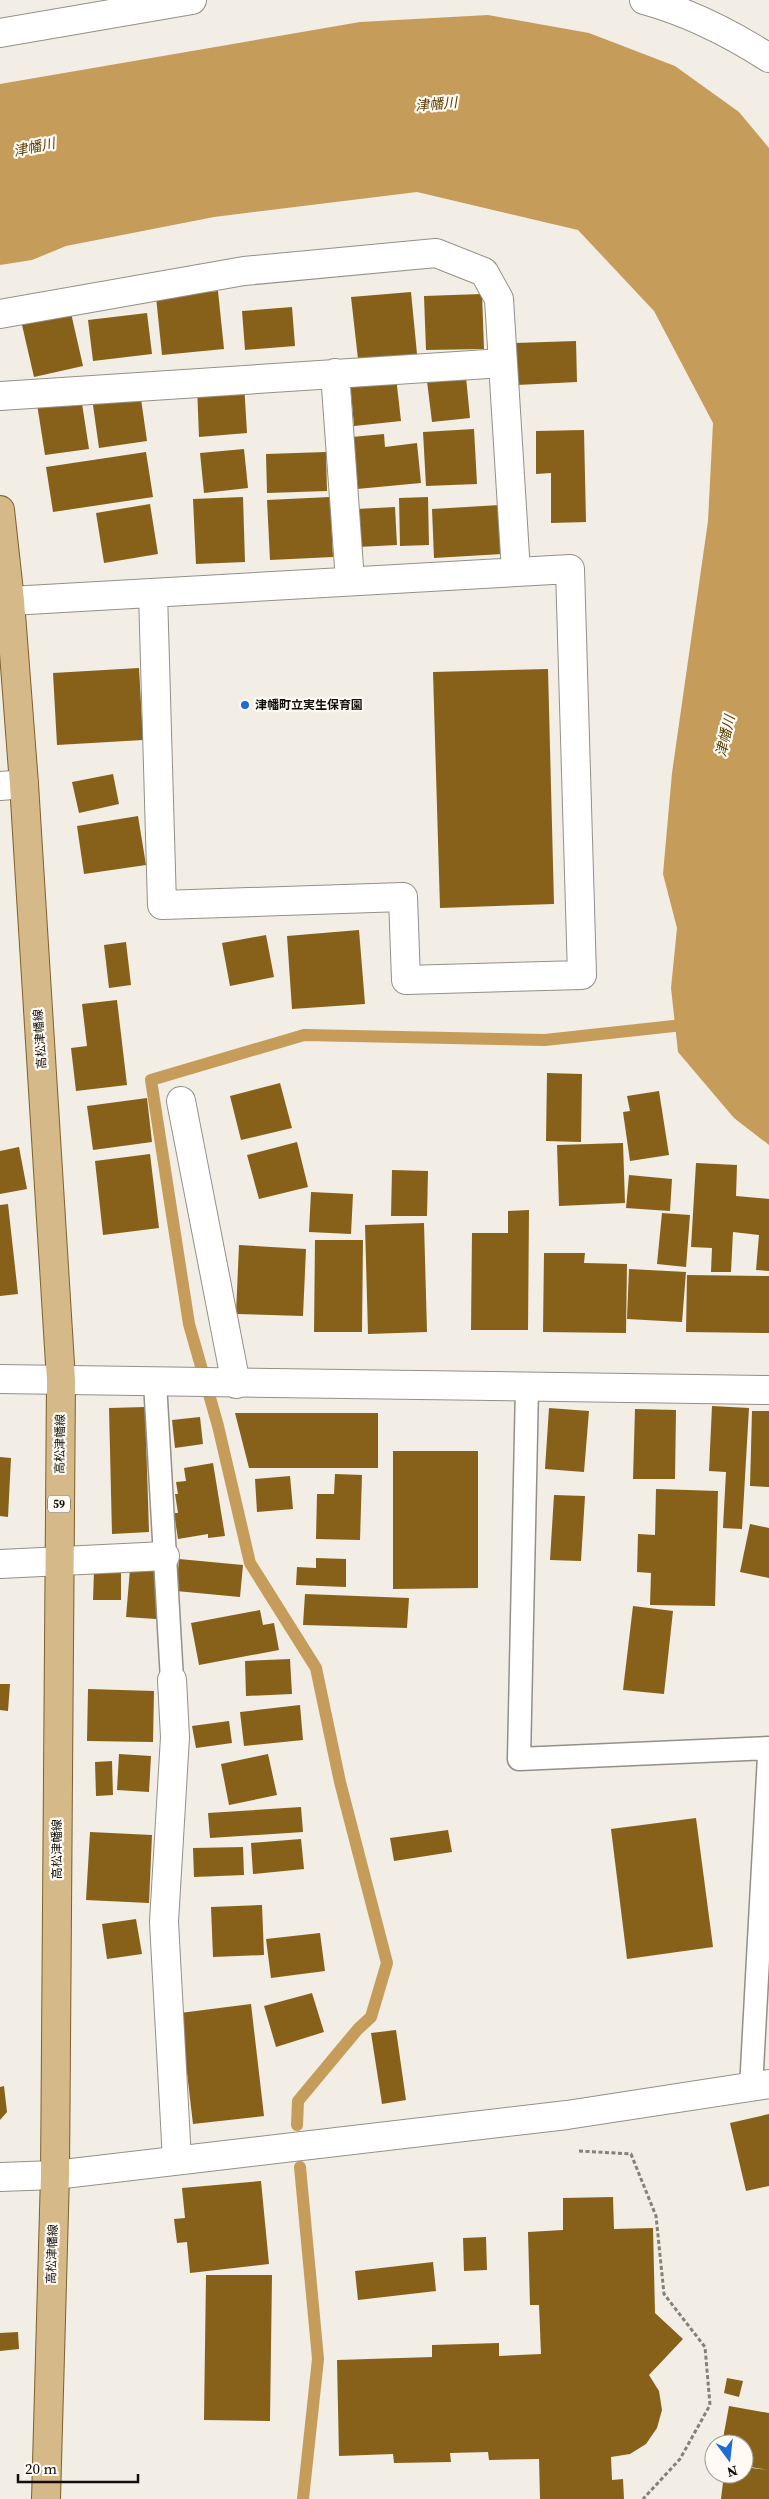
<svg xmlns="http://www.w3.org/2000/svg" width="769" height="2499" viewBox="0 0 769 2499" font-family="'Source Serif 4','Noto Sans JP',serif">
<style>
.water{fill:#c69c5a}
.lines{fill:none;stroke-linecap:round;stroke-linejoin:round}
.stream{stroke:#c69c5a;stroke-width:12}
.building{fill:#876119}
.lane-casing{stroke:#949088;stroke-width:25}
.street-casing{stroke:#949088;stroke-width:30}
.secondary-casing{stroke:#949088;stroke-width:30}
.primary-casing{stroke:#7e602b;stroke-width:30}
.path{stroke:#84817b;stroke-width:3;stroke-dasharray:4 2.5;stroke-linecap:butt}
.lane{stroke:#fff;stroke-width:22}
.street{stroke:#fff;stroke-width:28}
.secondary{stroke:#fff;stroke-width:28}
.primary{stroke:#d5b989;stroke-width:28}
.poi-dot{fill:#1d6bd5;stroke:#fffbf4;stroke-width:2}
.labels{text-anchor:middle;stroke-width:4.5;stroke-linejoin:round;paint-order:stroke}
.shield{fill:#fffbf4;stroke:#585652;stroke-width:1}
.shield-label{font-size:11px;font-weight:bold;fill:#110f0c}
.poi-label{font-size:12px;font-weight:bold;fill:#110f0c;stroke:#fffbf4;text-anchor:start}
.street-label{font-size:12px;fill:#110f0c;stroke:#fffbf4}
.water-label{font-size:14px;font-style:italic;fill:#593d04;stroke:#fffbf4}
</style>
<rect width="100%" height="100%" fill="#f2ede5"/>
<path class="water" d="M488,15L589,33L675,66L739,112L769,148V1145L734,1118L678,1052L671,988L677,928L663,874L672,773L708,521L713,423L654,311L578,230L417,192L214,217L66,246L32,260L0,265V84L360,22Z"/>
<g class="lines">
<path class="stream" d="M297,2125L298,2101L358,2029L371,2017L387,1963L340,1782L316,1668L250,1563L218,1426L189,1324L151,1080L304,1035L545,1040L692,1024
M300,2167L318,2359L303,2499"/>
</g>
<path class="building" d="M218,291L224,349L162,355L156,297Z
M411,292L417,354L358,359L351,297Z
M482,294L484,349L426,350L424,296Z
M292,307L295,346L245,350L242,311Z
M71,313L83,366L34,377L22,325Z
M147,313L152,354L93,361L88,320Z
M576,341L577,382L517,385L515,343Z
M396,377L401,421L354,426L350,382Z
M466,377L470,418L432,422L427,381Z
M244,383L247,433L199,437L197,386Z
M140,392L147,441L99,448L92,398Z
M81,397L89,449L45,455L37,404Z
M474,429L477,484L426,486L423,432Z
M584,430L586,522L551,523V473L536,474V431Z
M384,434L385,447L417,443L421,483L357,489L352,437Z
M244,449L248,488L204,493L200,453Z
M146,452L153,497L53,512L46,467Z
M326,452L327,491L267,493L266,454Z
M243,497L245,562L196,564L193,499Z
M330,497L333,557L270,560L267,500Z
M428,497L429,545L400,546L399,498Z
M150,504L158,554L104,563L96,513Z
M500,505L502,554L434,558L432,509Z
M395,507L397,545L358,547L356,509Z
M139,668L143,740L57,745L53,673Z
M548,669L554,904L440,908L433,672Z
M113,774L119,804L79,813L72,782Z
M138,816L146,865L84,874L77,826Z
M359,930L365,1004L292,1009L287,936Z
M266,935L274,977L230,986L222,943Z
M126,942L131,985L109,988L104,945Z
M117,1000L127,1085L76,1091L71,1048L87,1046L82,1004Z
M547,1073L582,1074L581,1142L546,1141Z
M280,1083L292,1128L241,1140L230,1096Z
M659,1091L669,1155L630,1161L623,1112L630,1111L627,1096Z
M147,1098L152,1142L93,1150L87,1106Z
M297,1142L308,1187L259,1199L247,1155Z
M623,1143L625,1203L559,1206L557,1145Z
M19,1147L27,1189L0,1194V1151Z
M150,1154L159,1228L103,1235L95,1161Z
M696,1163L737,1165L736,1196L769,1199V1271L756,1270L759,1235L733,1232L731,1272H711L712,1248L691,1247Z
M392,1170L428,1171L427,1216H391Z
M629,1175L672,1179L670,1211L626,1208Z
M311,1192L353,1194L351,1234L309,1232Z
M8,1204L18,1294L0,1296V1205Z
M529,1210L528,1330H471L472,1233H508V1211Z
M662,1213L690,1215L686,1267L657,1264Z
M424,1223L427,1332L368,1334L365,1225Z
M315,1240H363L362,1332H314Z
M239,1245L306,1249L303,1316L236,1314Z
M544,1253H585L584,1263L627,1264L626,1333L543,1332Z
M629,1269L686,1272L682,1322L627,1319Z
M687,1275L769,1276V1333L686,1332Z
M712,1406L749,1408L742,1529L723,1528L726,1472L709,1471Z
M145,1407L149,1532L112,1534L109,1408Z
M549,1408L589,1411L584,1472L545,1469Z
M635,1409L676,1410L675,1479H633Z
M752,1411H769V1487L750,1486Z
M235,1413H378V1468H249Z
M200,1417L203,1444L175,1448L172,1420Z
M393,1451H478V1588L393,1589Z
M0,1457L11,1458L8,1517L0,1516Z
M213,1463L225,1536L208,1538V1534L178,1539L174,1513H178L175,1494H178L176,1482L186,1481L184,1468Z
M335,1474L362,1475L360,1540L316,1539L317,1494H334Z
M290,1476L293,1509L257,1512L255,1479Z
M656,1489L718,1491L715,1606L650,1605L651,1573L637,1572L638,1534L655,1535Z
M554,1495L585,1496L581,1561L550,1560Z
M750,1524L769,1528V1578L740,1572Z
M316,1558L346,1559V1587L296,1585L297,1567L316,1568Z
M179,1559L243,1565L240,1597L176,1591Z
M130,1569L159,1571L156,1619L126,1617Z
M94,1571L121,1572V1600H93Z
M305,1594L409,1598L407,1628L303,1625Z
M633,1606L673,1611L664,1694L623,1690Z
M260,1610L263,1625L274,1623L279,1650L199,1665L191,1623Z
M290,1659L292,1694L246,1696L245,1661Z
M0,1684H10L8,1711L0,1710Z
M88,1689L154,1691L153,1742L87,1741Z
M300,1705L303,1740L244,1746L240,1712Z
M229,1721L232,1743L196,1748L192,1726Z
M119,1754L151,1756L149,1792L117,1790Z
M268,1754L277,1795L229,1805L221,1764Z
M112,1761L113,1795L96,1796L95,1762Z
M301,1807L303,1832L210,1838L208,1813Z
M696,1818L713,1947L627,1959L611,1829Z
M448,1830L452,1852L394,1861L390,1838Z
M90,1832L152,1835L149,1903L86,1900Z
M301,1839L304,1869L253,1874L251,1843Z
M243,1847L244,1875L194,1877L193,1848Z
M262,1905L264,1955L213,1957L211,1907Z
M136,1919L142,1954L107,1959L102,1924Z
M320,1933L325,1971L271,1978L266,1939Z
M312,1993L324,2032L276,2047L264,2006Z
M251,2004L264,2116L193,2124L180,2013Z
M396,2030L406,2100L382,2104L371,2033Z
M4,2086L7,2112L0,2120V2087Z
M769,2114V2186L746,2191L730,2123Z
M261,2181L269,2264L190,2273L187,2242L177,2243L174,2219L185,2218L182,2188Z
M613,2197L614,2229L653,2228L655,2313L683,2339L649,2375L659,2391L662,2410L657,2428L646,2444L630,2454L611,2457L612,2480L623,2479L624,2499H540L539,2459L489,2460L488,2452L450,2453L451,2462L394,2463L393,2454L339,2456L337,2360L432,2357V2345L499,2343V2356L541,2354L539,2305H530L528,2232L563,2230V2198Z
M486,2237L487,2270L464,2271L463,2238Z
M433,2262L436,2291L358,2300L355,2271Z
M206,2275H272L270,2421L204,2420Z
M18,2332L19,2349L0,2351V2333Z
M727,2378L743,2381L739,2397L724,2393Z
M729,2406L769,2413V2470L744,2466V2444H722Z
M744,2467L769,2470V2499H721L724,2474H744Z"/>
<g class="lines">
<defs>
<path id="lane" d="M155,1382L172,1680
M527,1387L519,1759L769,1748
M751,2088L769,1756"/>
<path id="street" d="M644,0C688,12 730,33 769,58
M0,33L192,0
M0,314L244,271L436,253L484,272L499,299L516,572
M335,373L350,581
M0,396L503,363
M10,601L570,569L582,975L406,980L403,897L162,905L153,593
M0,786L24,784
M181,1101L236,1384
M0,1564L165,1556
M172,1680L175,1737L164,1922L177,2160
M55,2175L567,2115L769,2084"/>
<path id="secondary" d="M0,1379L769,1390
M0,2177L55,2175"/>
<path id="primary" d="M0,510L10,601L24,784L61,1380L55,2175L46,2499"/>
</defs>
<use href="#lane" class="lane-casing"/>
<use href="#street" class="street-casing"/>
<use href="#secondary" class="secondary-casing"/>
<use href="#primary" class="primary-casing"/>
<path class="path" d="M579,2151L631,2154L656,2216L664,2294L705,2347L710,2405L680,2459L643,2499"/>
<use href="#lane" class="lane"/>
<use href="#street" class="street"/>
<use href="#secondary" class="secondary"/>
<use href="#primary" class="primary"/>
</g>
<circle class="poi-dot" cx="245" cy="705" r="5"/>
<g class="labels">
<rect class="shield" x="48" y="1495.5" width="22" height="17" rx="4"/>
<g class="shield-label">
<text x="59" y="1508">59</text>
</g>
<g class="poi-label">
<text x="255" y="709">津幡町立実生保育園</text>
</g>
<g class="street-label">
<text transform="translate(40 1039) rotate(-94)" y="4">高松津幡線</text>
<text transform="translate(60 1444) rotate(-89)" y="4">高松津幡線</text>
<text transform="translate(57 1849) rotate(-90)" y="4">高松津幡線</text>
<text transform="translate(52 2254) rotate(-88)" y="4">高松津幡線</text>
</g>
<g class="water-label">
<text transform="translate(436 104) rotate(-5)" y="5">津幡川</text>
<text transform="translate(34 147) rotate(-12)" y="5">津幡川</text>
<text transform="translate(725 736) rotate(-77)" y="5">津幡川</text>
</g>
</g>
<g transform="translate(729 2459) rotate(165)"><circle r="24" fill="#fffbf4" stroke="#a09d97"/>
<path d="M0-4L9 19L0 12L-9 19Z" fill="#1d6bd5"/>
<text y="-8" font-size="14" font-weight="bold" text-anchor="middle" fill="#110f0c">N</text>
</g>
<path d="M18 2474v8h120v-8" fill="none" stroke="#110f0c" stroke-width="2.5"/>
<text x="25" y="2474" font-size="15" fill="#110f0c" stroke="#fffbf4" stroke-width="4" paint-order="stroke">20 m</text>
</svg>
